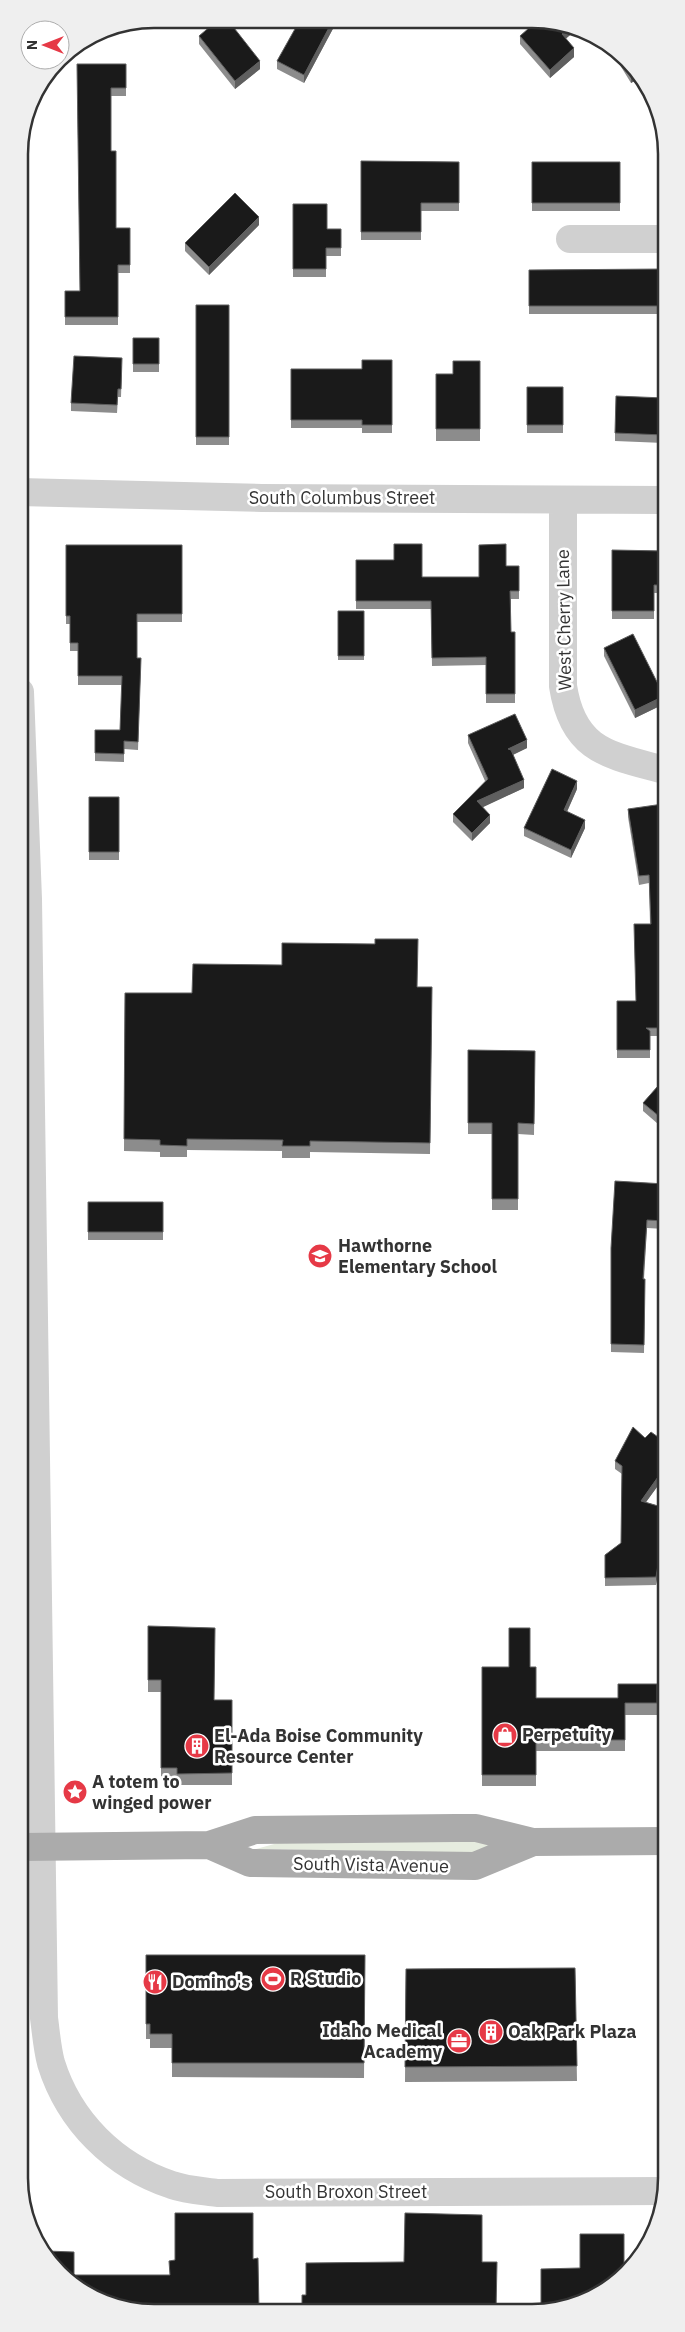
<svg xmlns="http://www.w3.org/2000/svg" width="685" height="2332" viewBox="0 0 685 2332" font-family="'IBM Plex Sans',sans-serif">
<style>
.green{fill:#e6ecdf}
.lines{fill:none;stroke-linecap:round;stroke-linejoin:round}
.minor{stroke:#d0d0d0;stroke-width:28}
.major{stroke:#ababab;stroke-width:28}
.wall{fill:#8c8c8c}
.shaded-wall{fill:#5f5f5f}
.building{fill:#1a1a1a;stroke:#5f5f5f}
.labels{text-anchor:middle;stroke-width:5;stroke-linejoin:round;paint-order:stroke}
.street-label{font-size:18px;fill:#333;stroke:#fff}
.poi-label{font-size:18px;font-weight:bold;fill:#333;stroke:#fff;text-anchor:start}
.rim{fill:none;stroke:#333;stroke-width:2.5}
</style>
<rect width="100%" height="100%" fill="#fff"/>
<path class="green" d="M512,1841L483,1853L256,1849L278,1843Z"/>
<g class="lines">
<path class="minor" d="M570,239H664
M19,492L262,498L664,500
M563,500V686C573,751 609,755 664,770
M20,692L28,899L44,2018C46,2032 47,2048 51,2063C69,2121 114,2166 172,2185C186,2190 203,2191 217,2193L665,2191"/>
<path class="major" d="M209,1845L250,1863L475,1866L533,1842
M21,1847L209,1845L255,1830L456,1828H476L533,1842L666,1841"/>
</g>
<path class="wall" d="M336,20V23L304,83L277,69V61Z
M101,29V38H88Z
M199,36L260,69L235,89L199,44Z
M520,36L566,39L574,57L550,78L520,44Z
M612,50L627,58L638,79L631,83L612,52Z
M77,64H126V96H111V151L116,228H130V273H118V325H65V291H80Z
M361,161L459,162V211H421V240H361Z
M532,162H620V211H532Z
M293,204L327,229H341V256H326V277H293Z
M259,225L209,275L185,251V243Z
M664,269V314H529V270Z
M196,305H229V445H196Z
M133,338H159V372H133Z
M392,360V433H362V428H291V369H362Z
M480,361V441H436V374H453Z
M122,366L121,397H118L117,413L71,411V403Z
M527,387H563V433H527Z
M664,398V443L615,441V433Z
M66,545H182V622H137V658H141L138,750L124,749V762L95,761V730H120L122,685H78V651H70V624H66Z
M612,550L664,551V593H654V619H612Z
M356,560L422,577H479L506,566H519V599H511V632H515V703H486V665L432,666L431,609H356Z
M338,611H364V660H338Z
M604,648L664,704L635,718L604,656Z
M468,735L527,748L513,755L524,788L482,807L490,823L472,841L453,822V814L485,781L468,743Z
M577,789L567,812L585,828L571,858L524,836V828Z
M89,797H119V860H89Z
M628,809L664,812L665,1036H650V1058H617V1001H636L650,924L649,883L639,885L628,817Z
M282,965L417,987H432L430,1154L310,1152V1158H282V1151L187,1150V1157H160V1152L124,1151L125,993H192Z
M468,1050L535,1051L534,1135L518,1134V1210H492V1134H468Z
M665,1078V1130L643,1111V1103Z
M665,1184V1229L647,1228L644,1279H645L644,1353L611,1352V1248Z
M88,1202H163V1240H88Z
M615,1461L665,1476L646,1502L665,1508L656,1585L605,1586V1555L621,1543L622,1474L615,1469Z
M148,1626L214,1700H232V1785H177V1780H161V1692H148Z
M482,1667H530L536,1698H618L657,1684V1715H625V1751H536V1786H482Z
M146,1955H365L364,2078L172,2077V2048H150V2039H146Z
M575,1968L577,2081L405,2082L406,1969Z"/>
<path class="shaded-wall" d="M333,20H336V23L304,83V75Z
M569,28L575,31L562,42V34Z
M574,48V57L550,78V70Z
M260,61V69L235,89V81Z
M635,73L638,79L631,83V75Z
M259,217V225L209,275V267Z
M664,696V704L635,718V710Z
M527,740V748L508,757V749Z
M524,780V788L477,810V801Z
M577,781V789L564,818V810Z
M490,815V823L472,841V833Z
M585,820V828L571,858V850Z
M665,1467V1476L641,1509V1501Z
M665,1523V1531L656,1585V1577Z"/>
<path class="building" d="M219,19H227L260,61L235,81L199,36Z
M300,20H333L304,75L277,61Z
M537,21H558L569,28L562,34L574,48L550,70L520,36Z
M617,53L627,58L635,73L631,75Z
M77,64H126V88H111V151H116V228H130V265H118V317H65V291H80Z
M361,161L459,162V203H421V232H361Z
M532,162H620V203H532Z
M235,193L259,217L209,267L185,243Z
M293,204H327V229H341V248H326V269H293Z
M664,269V306H529V270Z
M196,305H229V437H196Z
M133,338H159V364H133Z
M74,356L122,358L121,389H118L117,405L71,403Z
M362,360H392V425H362V420H291V369H362Z
M453,361H480V429H436V374H453Z
M527,387H563V425H527Z
M616,396L664,398V435L615,433Z
M394,544H422V577H479V545L506,544V566H519V591H510L511,632H515V694H486V657L432,658L431,601H356V560H394Z
M66,545H182V614H137V658H141L138,742L124,741V754L95,753V730H120L122,676H78V643H70V616H66Z
M612,550L664,551V585H654V611H612Z
M338,611H364V656H338Z
M633,634L664,696L635,710L604,648Z
M515,714L527,740L508,749L511,750L524,780L477,801L490,815L472,833L453,814L488,779L468,735Z
M552,769L577,781L564,810L585,820L571,850L524,828Z
M89,797H119V852H89Z
M663,804L664,812L665,1028H646L650,1031V1050H617V1001H636L634,924H651L649,875L639,876L628,809Z
M375,939H418L417,987H432L430,1143L310,1141V1146H282L283,1140L187,1139V1146L160,1145V1140L124,1139L125,993H192L193,964L282,965V943L375,944Z
M468,1050L535,1051L534,1124L518,1123V1199H492V1123H468Z
M665,1078V1121L643,1103Z
M615,1181L665,1184V1221L647,1220L643,1279H645L644,1345L611,1344V1248Z
M88,1202H163V1232H88Z
M633,1427L645,1438L651,1432L665,1442V1467L641,1501L665,1508V1523L656,1577L605,1578V1555L621,1543L622,1466L615,1461Z
M148,1626L215,1628L214,1700H232V1773L177,1774V1768H161V1680H148Z
M509,1628H530V1667H536V1698H618V1684H657V1703H625V1740H536V1775H482V1667H509Z
M146,1955H365L364,2063H172V2034H150V2024H146Z
M575,1968L577,2066L405,2067L406,1969Z
M175,2213H253V2259L258,2258L259,2311H127L58,2274L46,2251L74,2252V2275H170L169,2261L175,2260Z
M405,2213L482,2215V2262H497L496,2311H302V2295H306V2263L404,2262Z
M580,2234H624V2275L599,2295L558,2311H541V2269L580,2268Z"/>
<defs>
<symbol id="school-disc" viewBox="-11 -11 22 22"><circle r="9.5" fill="#e63946" stroke="#fff"/><path d="M0-5L7-2L0 1L-7-2ZM-4 1L0 2.5L4 1V4Q0 6-4 4Z" fill="#fff"/></symbol>
<symbol id="shop-disc" viewBox="-11 -11 22 22"><circle r="9.5" fill="#e63946" stroke="#fff"/><path d="M-5-2.5h2.3a2.7 3.5 0 0 1 5.4 0H5L5.5 6h-11ZM-1.5-2.5h3a1.5 2.3 0 0 0-3 0Z" fill="#fff"/></symbol>
<symbol id="building-disc" viewBox="-11 -11 22 22"><circle r="9.5" fill="#e63946" stroke="#fff"/><path d="M-4-6H4V6H1V3H-1V6H-4ZM-2.5-4.3h1.7v1.8h-1.7ZM.8-4.3h1.7v1.8H.8ZM-2.5-1h1.7V.8h-1.7ZM.8-1h1.7V.8H.8Z" fill="#fff"/></symbol>
<symbol id="sight-disc" viewBox="-11 -11 22 22"><circle r="9.5" fill="#e63946" stroke="#fff"/><path d="M0-6L1.8-2.2L6-1.7L2.9 1.2L3.7 5.4L0 3.3L-3.7 5.4L-2.9 1.2L-6-1.7L-1.8-2.2Z" fill="#fff"/></symbol>
<symbol id="stadium-disc" viewBox="-11 -11 22 22"><circle r="9.5" fill="#e63946" stroke="#fff"/><path d="M0-5a6.5 5 0 1 0 0 10a6.5 5 0 1 0 0-10ZM-3.5-1.8h7v3.6h-7Z" fill="#fff"/></symbol>
<symbol id="restaurant-disc" viewBox="-11 -11 22 22"><circle r="9.5" fill="#e63946" stroke="#fff"/><path d="M-5-6h1v4h1v-4h1v4h1v-4h1v5L-1.5 .5V6h-2V.5L-5-1ZM5-6V6H3V1.5H1.5Q1.5-4 5-6Z" fill="#fff"/></symbol>
<symbol id="office-disc" viewBox="-11 -11 22 22"><circle r="9.5" fill="#e63946" stroke="#fff"/><path d="M-6-3h4V-5.5h4V-3h4V5H-6ZM-1-4.5V-3h2v-1.5ZM-6 0V1H6V0Z" fill="#fff"/></symbol>
</defs>
<g fill-rule="evenodd">
<use href="#school-disc" x="306" y="1242" width="28" height="28"/>
<use href="#shop-disc" x="491" y="1721" width="28" height="28"/>
<use href="#building-disc" x="183" y="1732" width="28" height="28"/>
<use href="#sight-disc" x="61" y="1778" width="28" height="28"/>
<use href="#stadium-disc" x="259" y="1965" width="28" height="28"/>
<use href="#restaurant-disc" x="141" y="1968" width="28" height="28"/>
<use href="#building-disc" x="477" y="2018" width="28" height="28"/>
<use href="#office-disc" x="445" y="2027" width="28" height="28"/>
</g>
<g class="labels">
<g class="street-label">
<text x="342" y="504">South Columbus Street</text>
<text transform="translate(564 620) rotate(-91)" y="6">West Cherry Lane</text>
<text transform="translate(371 1865) rotate(1)" y="6">South Vista Avenue</text>
<text x="346" y="2198">South Broxon Street</text>
</g>
<g class="poi-label">
<text x="338" y="1252">Hawthorne<tspan x="338" dy="21">Elementary School</tspan></text>
<text x="522" y="1741">Perpetuity</text>
<text x="214" y="1742">El-Ada Boise Community<tspan x="214" dy="21">Resource Center</tspan></text>
<text x="92" y="1788">A totem to<tspan x="92" dy="21">winged power</tspan></text>
<text x="290" y="1985">R Studio</text>
<text x="172" y="1988">Domino's</text>
<text x="442" y="2037" text-anchor="end">Idaho Medical<tspan x="442" dy="21">Academy</tspan></text>
<text x="508" y="2038">Oak Park Plaza</text>
</g>
</g>
<path d="M0 0H685V2332H0ZM154 28H532A126 126 0 0 1 658 154V2178A126 126 0 0 1 532 2304H154A126 126 0 0 1 28 2178V154A126 126 0 0 1 154 28Z" fill="#efefef" fill-rule="evenodd"/>
<path class="rim" d="M154 28H532A126 126 0 0 1 658 154V2178A126 126 0 0 1 532 2304H154A126 126 0 0 1 28 2178V154A126 126 0 0 1 154 28Z"/>
<g transform="translate(45 45) rotate(270)"><circle r="24" fill="#ffffff" stroke="#adadad"/>
<path d="M0-4L9 19L0 12L-9 19Z" fill="#e63946"/>
<text y="-8" font-size="14" font-weight="bold" text-anchor="middle" fill="#333333">N</text>
</g>
</svg>
